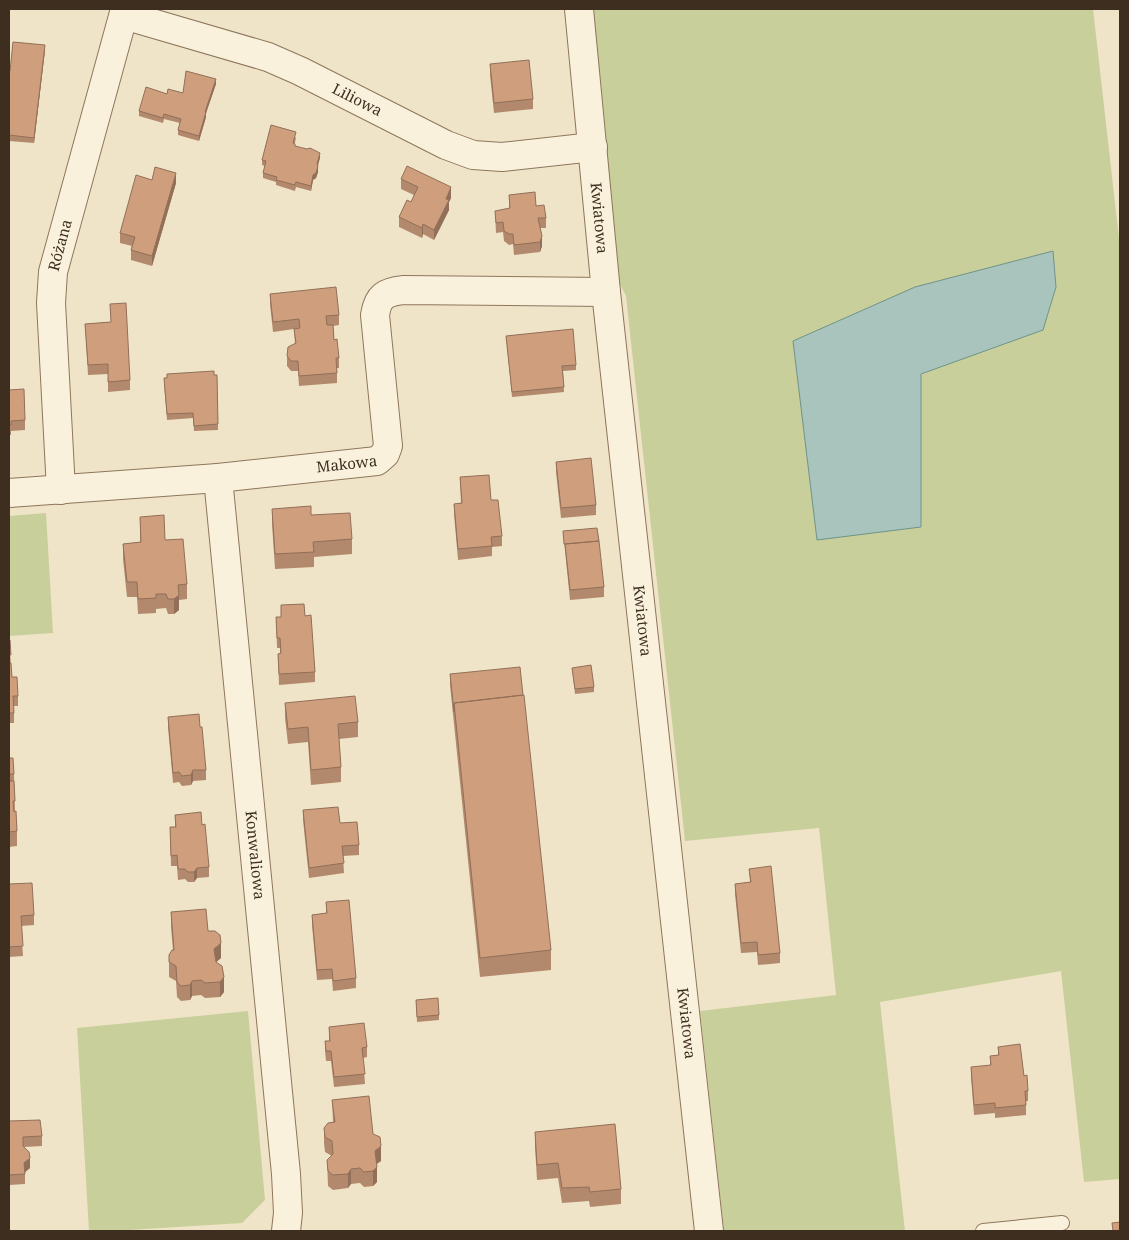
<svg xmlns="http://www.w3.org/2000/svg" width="1129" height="1240" viewBox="0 0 1129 1240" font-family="'Noto Serif',serif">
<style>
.green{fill:#c9cf9b}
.water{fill:#a9c4bc;stroke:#6f938a}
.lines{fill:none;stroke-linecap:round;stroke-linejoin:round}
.service-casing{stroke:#8d765c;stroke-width:16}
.minor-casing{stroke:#8d765c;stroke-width:30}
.service{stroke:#faf1dc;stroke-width:14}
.minor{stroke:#faf1dc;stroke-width:28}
.wall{fill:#b2896c}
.shaded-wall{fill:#916f58}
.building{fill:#cf9f7d;stroke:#916f58}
.labels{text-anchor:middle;stroke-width:4;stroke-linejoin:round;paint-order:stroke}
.street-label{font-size:15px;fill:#3d2e20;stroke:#f7eed8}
</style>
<rect width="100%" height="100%" fill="#f0e4c8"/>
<path class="green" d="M589,9H1093L1120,247V1179L1084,1182L1061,971L880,1002L905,1231H724L700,1011L836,995L819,828L685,841L626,296L615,274Z
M46,513L53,633L9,636V516Z
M248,1011L265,1200L242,1223L113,1231H89L77,1028Z"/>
<path class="water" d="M1053,251L1056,287L1043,330L921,374V527L817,540L793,341L915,287Z"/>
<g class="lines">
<defs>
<path id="service" d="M983,1231L1062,1223"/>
<g id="minor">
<path id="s1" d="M579,9L606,292L709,1231"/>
<path id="s2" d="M124,15L268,57L300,71L446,145L473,155L502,157L593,147"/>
<path id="s3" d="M218,478L286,1174L288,1213L286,1231"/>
<path id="s4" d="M61,490L51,303L53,272L125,9"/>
<path id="s5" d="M9,493L218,478L377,461L385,454L388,446L375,315C378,296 385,292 404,290L606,292"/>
</g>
</defs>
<use href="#service" class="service-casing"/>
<use href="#minor" class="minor-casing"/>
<use href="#service" class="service"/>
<use href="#minor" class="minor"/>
</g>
<path class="wall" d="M45,50L34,143L9,141V71Z
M490,64L533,99V109L494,113L490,75Z
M216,84L206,113V117L199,141L178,135V130L180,123L164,119L163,123L139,116V111L167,94L183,93Z
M296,137L295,143V146L320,158L317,166L318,172L316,178L313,180L311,191L296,187L295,191L276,185V182L263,178V173L265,166L262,165V160Z
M401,179L451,198L449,202V210L434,240L423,234L422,238L399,227V217L411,202L414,195L401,189Z
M152,180L176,183L152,266L131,260V250L132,246L120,243V233Z
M509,195L536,206L546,218V228H540L542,246L540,252L514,255L513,244L509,245L504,241L503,232L496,233L495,211L509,209Z
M270,294L339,315V325L333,326L334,340L339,358V368H337V383L299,386L298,371H291L287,366V356L295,344L294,329L273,332L270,304Z
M110,304L130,380V390L108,392V374L88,375L85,324L111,322Z
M506,336L576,365V370L563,371L564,392L512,397Z
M217,375L218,430L194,431L193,418L167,420L164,383Z
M9,388V390L25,420V430L11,431V435H9Z
M556,462L596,505V515L561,518L556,472Z
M460,477L491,500L502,536V546L492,547V556L458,560L454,514V504L461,503Z
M272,509L311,515L352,539V554L314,557V567L275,569L272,524Z
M140,517L165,540L187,584V599L179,600V610L174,614H168L166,608L156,609V613L138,614L137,597H127L123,559V544L140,542Z
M563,531L604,587V597L570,600Z
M281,605L305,616L315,672V682L279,685L278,654L280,653V648H277L276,617H281Z
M9,640L12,677L18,696V706H14V723H9Z
M572,668L594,687V692L575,694Z
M450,674L551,950V970L480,977L450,685Z
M285,703L358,722V737L339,739L341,767V782L311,785L308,742L288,744L285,718Z
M168,717L200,727L206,770V780L193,781L191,785L182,786L179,782L173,783L168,727Z
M9,758L14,774L15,811L17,831V846L9,847Z
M303,810L340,823L359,845V855L343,856L344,873L309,878L303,820Z
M175,815L202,825L209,867V877L197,878L194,882H188L185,879L178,880L177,866H171L170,827H175Z
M749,869L780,953V963L758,965L757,952L741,953L735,894V884L750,882Z
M9,884L34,915V925L21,926L23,956L9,957Z
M326,902L356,978V988L333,991L332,979L317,980L312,925V915L326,913Z
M171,912L208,931L221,958L216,962L224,992L220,997L205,998L201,995L192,996L190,1000L181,1001L177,997L176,981L169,977V955L173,950L171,927Z
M416,1000L439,1015V1020L417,1022Z
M329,1027L367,1047V1057L363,1058L365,1084L334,1087L331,1061H326L325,1051V1041H329Z
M998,1047L1024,1076L1028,1091V1101H1026V1115L995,1118V1113L974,1115L971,1077V1067L990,1066V1056L998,1055Z
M332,1100L373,1134L381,1161L376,1164L377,1182L373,1186L364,1187L360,1183L351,1184L348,1188L333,1190L328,1186L327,1160L332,1156L325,1152L324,1143V1128L333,1122Z
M9,1121L42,1136V1146L24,1147L30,1168L25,1172V1184L9,1185Z
M535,1132L621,1189V1204L590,1207L589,1201L562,1203L558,1178L537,1180L535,1147Z"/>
<path class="shaded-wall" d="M45,45V50L34,143V138Z
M216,79V84L206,113V117L199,141V136L205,112Z
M320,153V158L317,169V164Z
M318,166V172L316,178L313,180L311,191V186L313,175Z
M176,173V183L152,266V256Z
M451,187V198L449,202V210L434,240V230L446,199Z
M423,224V234L422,238V228Z
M542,236V246L540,252V242Z
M179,595V610L174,614V599Z
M193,770V781L191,785V775Z
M197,868V878L194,882V872Z
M221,943V958L214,964V949Z
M224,977V992L220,997V982Z
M192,981V996L190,1000V985Z
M381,1146V1161L375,1165V1151Z
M30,1158V1168L24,1173V1163Z
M377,1167V1182L373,1186V1171Z
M351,1169V1184L348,1188V1174Z"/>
<path class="building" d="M13,42L45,45L34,138L9,135V71H10Z
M529,60L533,99L494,103L490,64Z
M186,71L216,79L205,112H206L199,136L178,130L181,119L164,114L163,118L139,111L146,87L167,94L168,89L183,93Z
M271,125L296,132L293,143L295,144V146L307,149L310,148L320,153L317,164L318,166L316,173L313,175L311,186L296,182L295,185L276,180L277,177L263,173L266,161L262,160Z
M407,166L451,187L446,199L449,200L434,230L423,224L422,228L399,217L407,200L411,202L418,187L401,179Z
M155,167L176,173L152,256L131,250L135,237L120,233L136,175L152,180Z
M535,192L536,206L544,205L546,218H538L542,236L540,242L514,245L513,234H509L504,231L503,222L496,223L495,211L510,208L509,195Z
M336,287L339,315L326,316L327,325H333L334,340L337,339L339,358H336L337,373L299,376L298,361H291L287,356L288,347L296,343L294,329L300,328L299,319L273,322L270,294Z
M126,303L130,380L108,382V364L88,365L85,324L111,322L110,304Z
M573,329L576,365L562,366L564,387L512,392L506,336Z
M214,371V375H217L218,424L194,426L193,413L167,414L164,378H167V374Z
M9,388V390L24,389L25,420L11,421V425H9Z
M591,458L596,505L561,508L556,462Z
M489,475L491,500H498L502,536L491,537L492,546L458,549L454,504L462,503L460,477Z
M311,506V515L350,513L352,539L313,542L314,552L275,554L272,509Z
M164,515L165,540L183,539L187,584L178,585L179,595L174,599H168L166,594H156V598L138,599L137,582H127L123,544L141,542L140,517Z
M597,528L599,541L565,544H564L563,531Z
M599,541L604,587L570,590L565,544Z
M304,604L305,616L311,615L315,672L279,674L278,654L281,653L280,638H277L276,617H281V605Z
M9,640H10L11,655H9Z
M9,663H11L12,677H17L18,696H13L14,713H9Z
M591,665L594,687L575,689L572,668Z
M520,667L523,695L454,703V712L450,674Z
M524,695L551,950L480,958L454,703Z
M355,696L358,722L338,724L341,767L311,770L308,727L288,729L285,703Z
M199,714L200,727H202L206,770H193L191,775L182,776L179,772L173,773L168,717Z
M9,758H13L14,774H9V781H14L15,801H13L14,812L16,811L17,831L9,832Z
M338,807L340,823L357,822L359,845L342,846L344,863L309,868L303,810Z
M201,812L202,825L205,824L209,867L197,868L194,872H188L185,869H178L177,855L171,856L170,827H176L175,815Z
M771,866L780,953L758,955L757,942L741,943L735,884L751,882L749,869Z
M32,883L34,915L21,916L23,946L9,947V884Z
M349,900L356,978L333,981L332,969L317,970L312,915L327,913L326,902Z
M206,909L208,931H215L220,935L221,943L214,949L216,962L222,966L224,977L220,982L205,983L201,980L192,981L190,985L181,986L177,982L176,966L169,962V955L172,950H174L171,912Z
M438,998L439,1015L417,1017L416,1000Z
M364,1023L367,1047L362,1048L365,1074L334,1077L331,1051H326L325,1041H330L329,1027Z
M1020,1044L1024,1076L1027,1075L1028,1091H1025L1026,1105L995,1108V1103L974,1105L971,1067L991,1065L990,1056L999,1055L998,1047Z
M369,1096L373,1134L380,1137L381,1146L375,1151L377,1167L373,1171L364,1172L360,1168L351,1169L348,1174L333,1175L328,1171L327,1160L333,1154L332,1141L325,1137L324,1128L328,1123L335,1122L332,1100Z
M40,1120L42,1136L23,1137V1146L29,1152L30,1158L24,1163L25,1174L9,1175V1121Z
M615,1124L621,1189L590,1192L589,1187L562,1188L558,1163L537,1165L535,1132Z
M1120,1222V1231H1113L1112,1223Z"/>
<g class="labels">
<g class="street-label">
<text dy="5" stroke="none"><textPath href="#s2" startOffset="249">Liliowa</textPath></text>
<text dy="5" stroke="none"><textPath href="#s1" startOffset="210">Kwiatowa</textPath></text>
<text dy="5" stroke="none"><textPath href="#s4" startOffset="246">Różana</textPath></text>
<text dy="5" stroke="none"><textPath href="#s5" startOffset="339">Makowa</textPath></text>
<text dy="5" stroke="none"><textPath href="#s1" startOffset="615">Kwiatowa</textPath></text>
<text dy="5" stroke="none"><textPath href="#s3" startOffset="379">Konwaliowa</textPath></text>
<text dy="5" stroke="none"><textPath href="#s1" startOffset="1020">Kwiatowa</textPath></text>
</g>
</g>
<rect width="1129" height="1240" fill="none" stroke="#3d2e20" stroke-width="20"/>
</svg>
